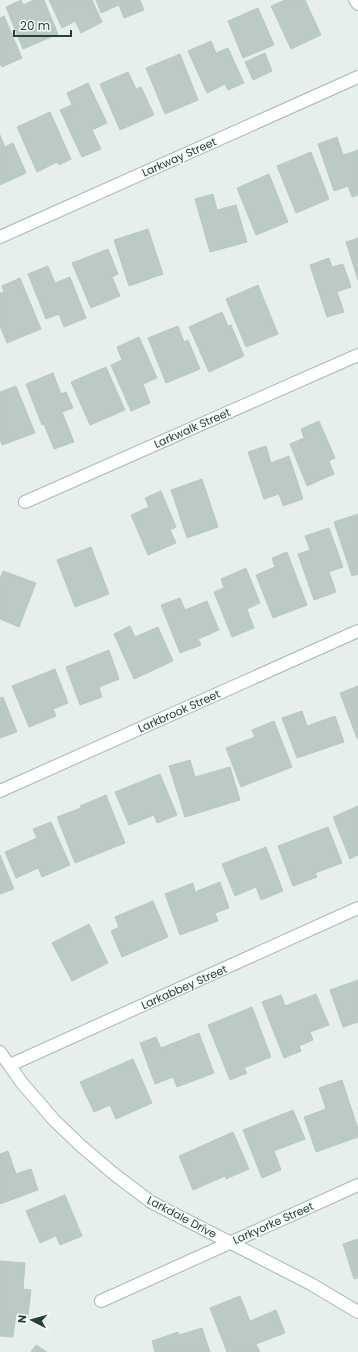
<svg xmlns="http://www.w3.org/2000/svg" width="358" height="1352" viewBox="0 0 358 1352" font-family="Poppins,sans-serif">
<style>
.building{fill:#bbcac4;stroke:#b8c9c2}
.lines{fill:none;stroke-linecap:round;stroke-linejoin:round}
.minor-casing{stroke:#a8b8b2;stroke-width:14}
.minor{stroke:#fff;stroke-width:12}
.labels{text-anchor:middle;stroke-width:3;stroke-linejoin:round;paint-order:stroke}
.street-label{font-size:11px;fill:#24423a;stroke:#f7fbf9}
</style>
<rect width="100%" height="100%" fill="#e6efeb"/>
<path class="building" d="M21,0L23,5L34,0H44L58,34L23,49L6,7Z
M49,0H92L102,22L81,33L75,21L62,28Z
M96,0H140L144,10L124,18L119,5L101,13Z
M285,0H305L321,35L291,49L271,6Z
M258,8L274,45L243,58L228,21Z
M4,16L22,58L2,67L0,64V18Z
M211,41L216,53L228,48L244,83L228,90L225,84L207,93L188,51Z
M265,53L272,71L253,80L245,62Z
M180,54L198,100L165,114L146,68Z
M128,72L136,89L141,87L154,115L120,130L100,84Z
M88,83L107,123L92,130L101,149L82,157L60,110L72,105L67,93Z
M50,112L71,159L59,165L57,162L37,172L17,127Z
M0,135L5,147L13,143L26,173L0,185Z
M337,137L343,155L358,150V195L352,197L348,186L334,191L318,144Z
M311,152L329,199L296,213L277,166Z
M269,174L288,222L256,235L237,188Z
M213,194L217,210L236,205L247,242L210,252L195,199Z
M148,229L163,274L129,286L114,240Z
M358,238V280L346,242Z
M108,249L118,274L112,277L120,296L91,308L72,263Z
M329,258L332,267L343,264L351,287L337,292L344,312L327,317L310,265Z
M48,266L55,283L70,277L86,318L64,327L59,314L46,319L28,274Z
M20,278L41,329L7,343L0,326V293L4,292L2,286Z
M258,285L278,334L246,347L226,299Z
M222,312L228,326L231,325L244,356L209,372L189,327Z
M178,326L184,342L188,340L200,369L166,383L148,338Z
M139,337L157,378L143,384L150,403L131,411L111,365L122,360L117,347Z
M106,367L125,410L90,425L71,382Z
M53,373L61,394L66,392L73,408L62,412L74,442L54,449L44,424L42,425L26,384Z
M16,386L35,433L2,445L0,439V392Z
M319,421L335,458L329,461L334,474L307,486L290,444L304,438L301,429Z
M266,446L271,463L289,456L303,499L283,506L279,494L264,499L248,452Z
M202,479L218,527L187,538L171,490Z
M161,491L176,527L170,530L176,543L148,555L131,515L149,507L145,498Z
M358,514V574L352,576L334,522Z
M329,528L343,567L329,572L336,592L314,600L298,554L310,550L305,536Z
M91,547L109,594L75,607L57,560Z
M287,552L307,605L273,618L256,575L275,567L272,558Z
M246,568L260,603L247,609L254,628L232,637L214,592L224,588L221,579Z
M3,571L36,583L19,627L0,619V579Z
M180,598L185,610L207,601L219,630L198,639L201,645L180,653L161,605Z
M130,626L135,637L158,627L173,661L134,679L114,634Z
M109,650L119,679L99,687L102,697L80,705L66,667Z
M55,669L68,703L53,709L56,716L29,727L12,686Z
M358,686V738H357L340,693Z
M3,697L17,732L0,738V698Z
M302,711L307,726L335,716L344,742L297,758L282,718Z
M274,721L292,767L241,787L226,748L255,737L252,730Z
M190,760L195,777L230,767L240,800L185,817L169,766Z
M160,774L177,815L157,823L154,815L129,825L115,792Z
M106,795L125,843L75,863L57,817L81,808L80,806Z
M358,806V855L350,859L333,817Z
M51,822L70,865L42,877L38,868L16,878L5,852L37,838L33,829Z
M328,827L342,863L315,873L317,877L293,886L278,846Z
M266,847L283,891L261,900L256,887L235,896L222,864Z
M0,855L14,889L0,894Z
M220,882L229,908L215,913L218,921L180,935L165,894L193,883L195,892Z
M153,901L168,937L122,957L111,931L119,927L115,917Z
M89,924L108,963L72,981L52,943Z
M358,980V1022L343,1027L330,990Z
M316,994L329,1025L310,1032L313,1040L299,1046L301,1051L284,1058L262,1002L281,995L285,1006Z
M252,1007L271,1057L244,1068L247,1073L230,1080L208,1025Z
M199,1033L214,1073L177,1087L173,1077L155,1084L140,1043L156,1037L161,1048Z
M133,1059L152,1103L116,1119L110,1105L94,1112L80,1082Z
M342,1080L358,1129V1137L316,1152L304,1117L326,1109L319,1088Z
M293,1110L305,1139L274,1151L281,1170L262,1178L243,1130Z
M233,1132L249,1169L226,1179L225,1176L193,1190L179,1156Z
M8,1151L16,1174L31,1169L38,1190L0,1204V1154Z
M65,1195L82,1236L60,1245L56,1236L40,1243L26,1211Z
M358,1239V1278L354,1279L343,1244Z
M0,1261L25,1263L23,1289L31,1290L28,1315L16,1314L13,1337L0,1336Z
M240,1296L250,1321L276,1310L285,1333L256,1344L260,1352H227L210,1308Z
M202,1328L210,1352H155L152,1341L178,1332L179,1335Z
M36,1345L47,1352H31Z"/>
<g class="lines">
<defs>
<path id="minor" d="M355,0L358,4
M0,237L358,77
M25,502L358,355
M0,791L358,631
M0,1052L22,1083L54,1120L80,1145L114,1174L151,1202L311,1284L358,1312
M10,1065L358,908
M101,1301L358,1185"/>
</defs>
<use href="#minor" class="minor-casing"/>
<use href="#minor" class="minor"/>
</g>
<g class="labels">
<g class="street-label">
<text transform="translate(179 157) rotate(-24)" y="4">Larkway Street</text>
<text transform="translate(192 428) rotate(-24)" y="4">Larkwalk Street</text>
<text transform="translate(179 711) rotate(-24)" y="4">Larkbrook Street</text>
<text transform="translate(184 987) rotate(-24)" y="4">Larkabbey Street</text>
<text transform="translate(182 1217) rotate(28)" y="4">Larkdale Drive</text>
<text transform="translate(273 1223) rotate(-24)" y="4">Larkyorke Street</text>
</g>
</g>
<g transform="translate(32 1320) rotate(276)" stroke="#f7fbf9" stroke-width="3" paint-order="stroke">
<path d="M0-3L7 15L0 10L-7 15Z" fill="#24423a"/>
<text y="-6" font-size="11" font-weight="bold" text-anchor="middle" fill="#24423a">N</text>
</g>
<path d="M14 30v6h57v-6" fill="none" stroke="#24423a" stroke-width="2"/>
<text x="20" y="30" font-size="12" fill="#24423a" stroke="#f7fbf9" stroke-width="3" paint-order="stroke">20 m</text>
</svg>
